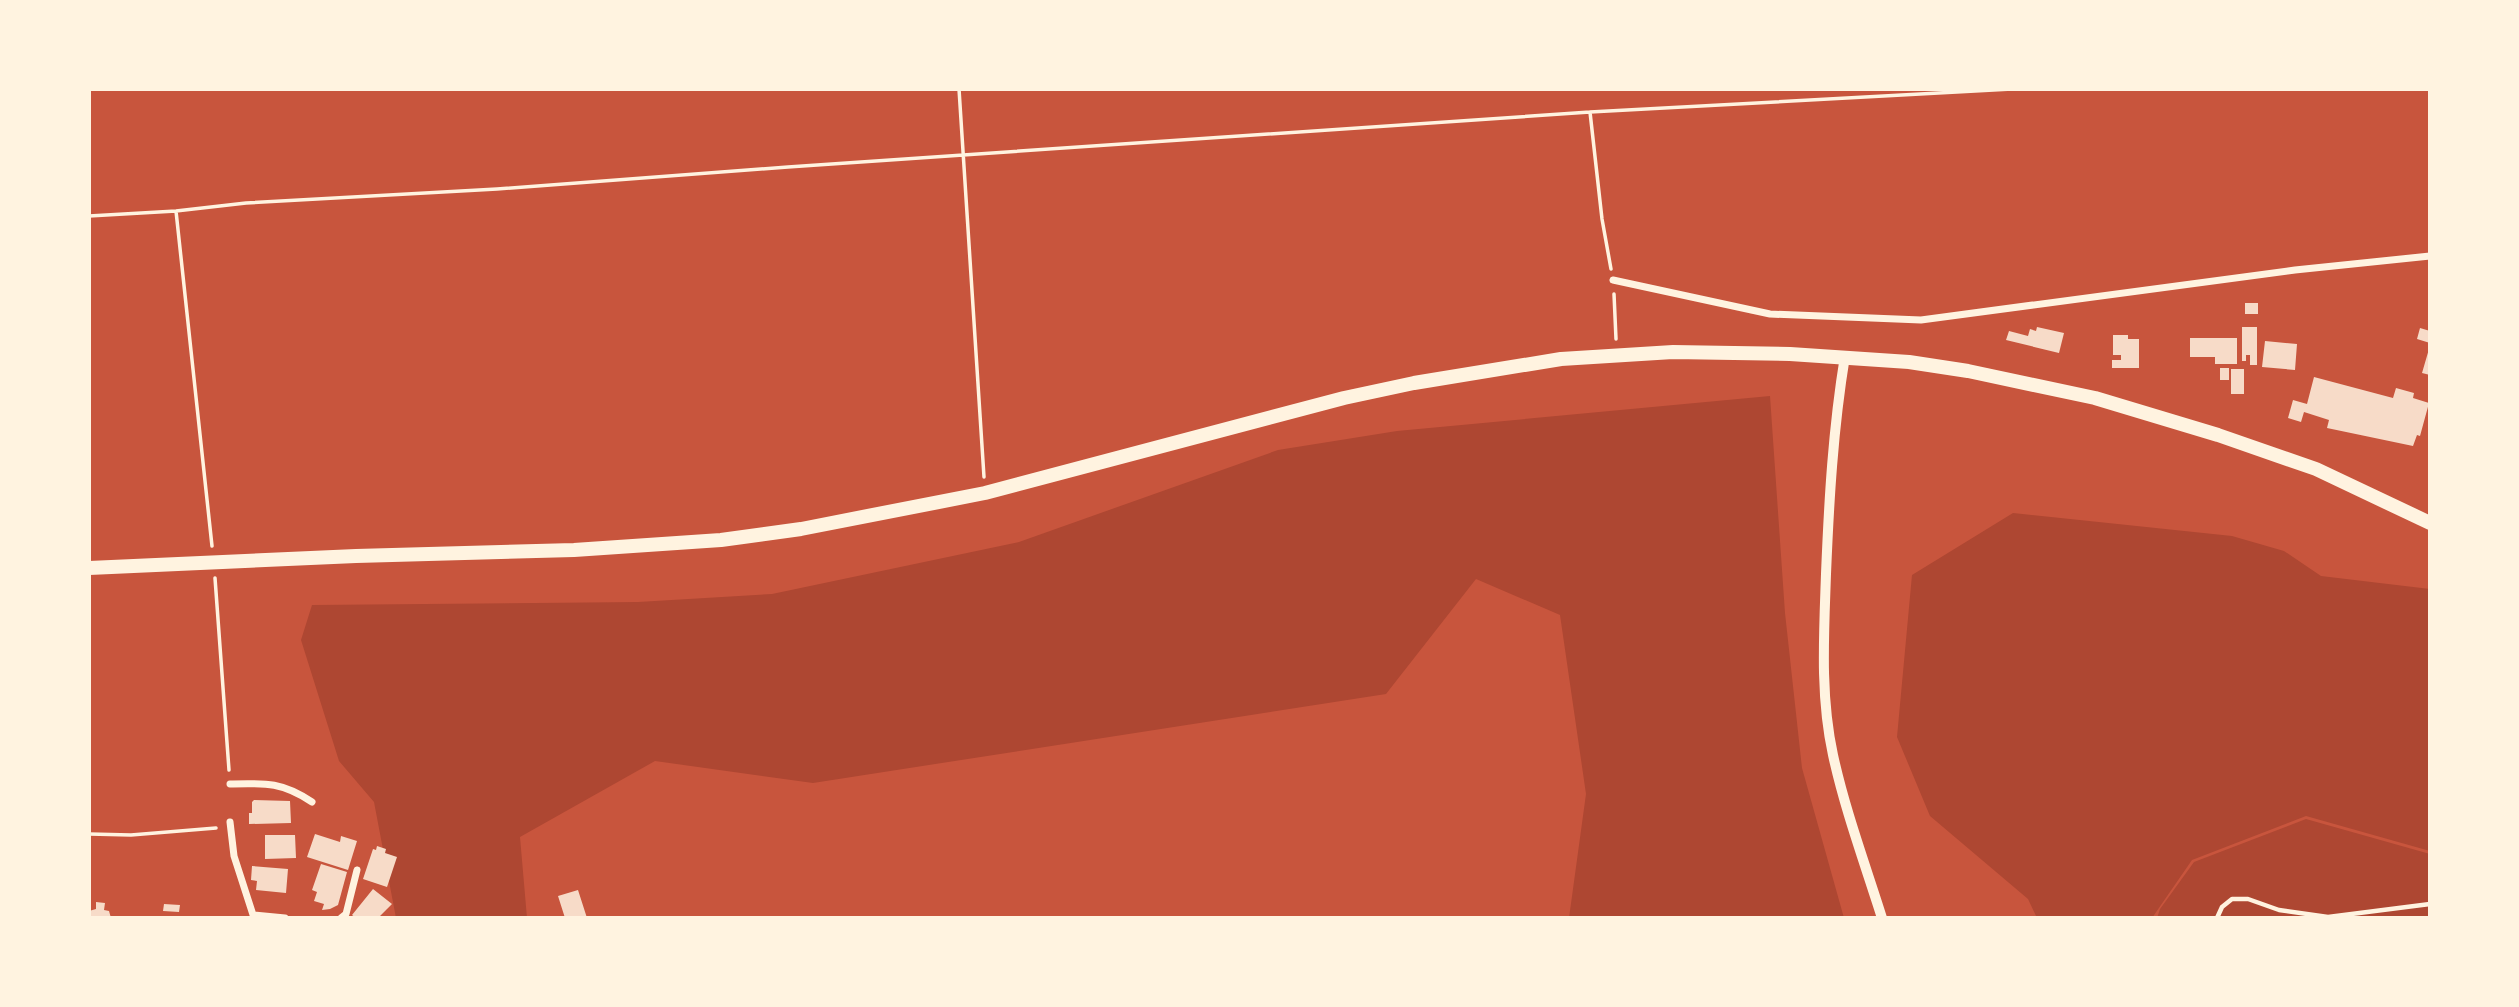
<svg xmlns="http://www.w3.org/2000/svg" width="2519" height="1007" viewBox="0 0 2519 1007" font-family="'Roboto Condensed',sans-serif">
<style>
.green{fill:#ae4732}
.building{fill:#f7dbc8}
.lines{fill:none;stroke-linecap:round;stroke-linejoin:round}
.path{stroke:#fff3e0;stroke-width:3.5}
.service{stroke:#fff3e0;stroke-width:4.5}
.minor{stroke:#fff3e0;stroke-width:7}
.tertiary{stroke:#fff3e0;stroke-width:10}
.trunk{stroke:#fff3e0;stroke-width:14}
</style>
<rect width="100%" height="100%" fill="#c8553d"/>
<path class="green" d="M1770,396L1785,613L1802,768L1844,918H1569L1586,794L1560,615L1476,579L1386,694L813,783L655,761L520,837L527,918H396L374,802L339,761L301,640L312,605L638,602L772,594L1019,542L1278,450L1397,431Z
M2013,513L2232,536L2284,551L2321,576L2430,589V851L2306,816L2192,860L2152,918H2037L2028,899L1930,816L1897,737L1912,575Z
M2306,819L2430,854V918H2157L2160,909L2194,862Z"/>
<path class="building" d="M2245,303H2258V314H2245Z
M2037,327L2064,333L2059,353L2006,340L2009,331L2028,336L2030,329L2036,331Z
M2242,327H2257V365H2250V355H2246V361H2242Z
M2420,328L2430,331V343L2417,339Z
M2113,335H2128V339H2139V368H2112V360H2121V355H2113Z
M2190,338H2237V364H2215V357H2190Z
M2265,341L2297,344L2295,370L2262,367Z
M2429,349H2430V375L2422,373Z
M2220,368H2229V380H2220Z
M2231,369H2244V394H2231Z
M2314,377L2393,398L2396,388L2414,393L2413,398L2429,403L2420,436L2417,435L2413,446L2327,428L2329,420L2304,412L2301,422L2288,418L2293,400L2307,404Z
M254,800L290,801L291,823L249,824V813H252V802Z
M315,834L340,842L341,836L357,841L348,870L307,857Z
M265,835H295L296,858L265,859Z
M377,846L386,849L385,853L397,857L387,887L363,879L373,849L376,850Z
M321,864L347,872L338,905L330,909L322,910L324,904L314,901L317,892L312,890Z
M252,866L288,869L286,893L256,890L257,881L251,880Z
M373,889L392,904L378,918H356L352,915Z
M578,890L587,918H565L558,896Z
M96,902L105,903L104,910L109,911L111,918H89V911L96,909Z
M164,904L180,905L179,912L163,911Z"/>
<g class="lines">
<path class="path" d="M959,89L984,477
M1590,112L1602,219L1611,269
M176,211L212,546
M89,216L176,211L246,203L497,189L788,167L1590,112L2012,89
M1614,294L1616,339
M215,578L229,770
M89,834L131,835L216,828"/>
<path class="service" d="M2217,918L2222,907L2232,899H2248L2279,910L2328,917L2430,904"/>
<path class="minor" d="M1613,280L1770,314L1921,320L2295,270L2430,256
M230,784C266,783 282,782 312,802
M230,822L234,856L254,918
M254,915L285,918
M341,918L346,914L357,870"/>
<path class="tertiary" d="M1845,356C1833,429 1829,501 1826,574C1824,634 1820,696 1833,755C1845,810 1865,864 1882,918"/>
<path class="trunk" d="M89,568L356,556L574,550L721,540L801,529L985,493L1344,398L1414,383L1561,359L1673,352L1790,354L1909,362L1968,371L2095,398L2218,435L2316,469L2430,523"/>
</g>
<rect width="2519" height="1007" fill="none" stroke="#fff3e0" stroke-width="182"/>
</svg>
